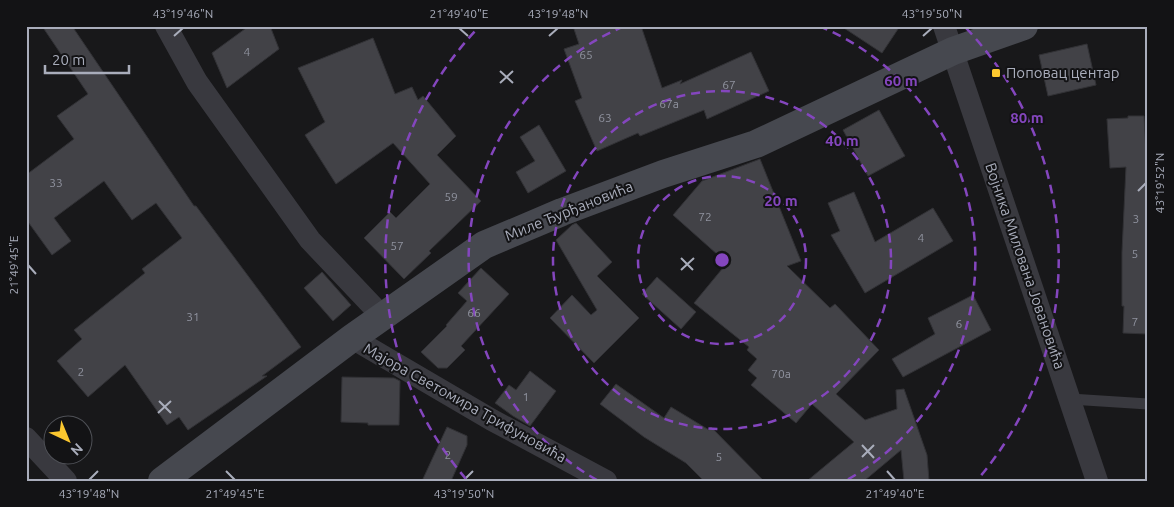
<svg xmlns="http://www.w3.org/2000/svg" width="1174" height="507" viewBox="0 0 1174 507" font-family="Ubuntu,sans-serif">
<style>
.building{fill:#424247;stroke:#323236}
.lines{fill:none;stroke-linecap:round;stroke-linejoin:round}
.lane{stroke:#39393f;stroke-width:11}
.street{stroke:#39393f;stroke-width:22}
.secondary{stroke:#46484f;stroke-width:28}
.ticks{fill:none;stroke:#a9adbb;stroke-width:2}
.ring{fill:none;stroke:#8446be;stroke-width:2.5;stroke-dasharray:9 6}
.poi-dot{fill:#fbc72f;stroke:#131315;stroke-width:2}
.labels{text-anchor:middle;stroke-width:4;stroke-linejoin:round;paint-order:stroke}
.number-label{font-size:12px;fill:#8f929e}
.poi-label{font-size:15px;fill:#a9adbb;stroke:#131315;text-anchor:start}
.street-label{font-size:15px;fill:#a9adbb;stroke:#131315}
.centre{fill:#8446be;stroke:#131315;stroke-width:2.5}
.ring-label{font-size:15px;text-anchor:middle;font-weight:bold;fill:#8446be;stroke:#131315;stroke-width:4;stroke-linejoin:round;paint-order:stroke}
.neatline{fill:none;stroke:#a9adbb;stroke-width:2}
.ticks-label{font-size:12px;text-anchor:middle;fill:#a9adbb}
</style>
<rect width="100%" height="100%" fill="#18181a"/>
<path class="building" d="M42,26H72L194,206H196L301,347L262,376H267L188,430L179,417L167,425L125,365L88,397L57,361L82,339L74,330L145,273L142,269L182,238L156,203L132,220L104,181L54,218L71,241L52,255L26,219V175L74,139L57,116L88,94Z
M249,26H270L279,49L227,88L212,53Z
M573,26H641L662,88L682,80L680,84L751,52L769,91L707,119L704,110L640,136L638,133L597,151L575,101L582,98L564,49L579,44Z
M841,26H900L882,53Z
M373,38L395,94L412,87L418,100L423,96L456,136L437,155L481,201L429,251L431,253L404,279L364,238L390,212L396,218L430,184L393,143L336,184L305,135L325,122L298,68Z
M1087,44L1096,85L1048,96L1039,55Z
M879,110L905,156L868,176L843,130Z
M1128,116H1144L1148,190V334L1123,333L1124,306H1122V252L1126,167L1110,168L1107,119L1128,118Z
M539,125L566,171L528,193L516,172L535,161L520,137Z
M760,159L801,261L787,266L830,308L835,304L879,350L836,394L865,420L897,409L896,390L904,389L927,455L929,481H904L901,450L864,481H807L854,442L812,404L796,423L751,385L757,378L748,370L757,359L747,350L749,347L694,303L727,263L673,215L702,181Z
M854,192L875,242L933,208L953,241L865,293L831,235L840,231L828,203Z
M576,223L612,262L597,276L639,318L594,363L550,318L572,295L591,315L597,310L556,240L572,225Z
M481,268L509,294L461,346L465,350L447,368H438L421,352L447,326L446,325L467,301L458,293Z
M322,272L351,305L333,321L304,288Z
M657,277L696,312L681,329L642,294Z
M973,295L991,330L903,377L892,359L935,334L928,318Z
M530,371L556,391L530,426L513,416L495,403L509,385L516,390Z
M342,377L394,378L400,381L399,425H368V423L341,422Z
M616,384L664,418L671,407L709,430L711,427L764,481H704L686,463L644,437L600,404Z
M447,427L467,436V445L451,481H422Z"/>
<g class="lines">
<path class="lane" d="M1070,399L1148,404"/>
<path class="street" d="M166,26L197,82L310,240L382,316
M944,26L1097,481
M352,338L492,420L606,481
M26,438L66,481"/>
<path class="secondary" d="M162,481L352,338L484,245L562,212L663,174L756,144L953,51L1024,26"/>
</g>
<path class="ticks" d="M459,28L468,36M174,36L183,28M549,36L558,28M923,36L932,28M500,71L513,83M500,83L513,71M1138,191L1146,183M681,258L693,270M28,265L36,274M681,270L694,258M159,401L171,413M158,413L171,401M862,445L874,458M862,457L874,445M226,471L235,480M887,471L895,480M89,480L98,471M464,480L473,471"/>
<g class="ring">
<circle cx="722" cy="260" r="84"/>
<circle cx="722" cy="260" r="169"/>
<path d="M597 480A253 253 0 0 1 625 26M819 26A253 253 0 0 1 847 480"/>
<path d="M466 479A337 337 0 0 1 478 28M966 28A337 337 0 0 1 978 479"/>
</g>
<rect class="poi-dot" x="991" y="68" width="10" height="10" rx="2.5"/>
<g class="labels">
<g class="number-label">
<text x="247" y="56">4</text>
<text x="586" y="59">65</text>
<text x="729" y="89">67</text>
<text x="669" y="108">67a</text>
<text x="605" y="122">63</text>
<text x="56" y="187">33</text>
<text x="451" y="201">59</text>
<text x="705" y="221">72</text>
<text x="1136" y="223">3</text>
<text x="921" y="242">4</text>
<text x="397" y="250">57</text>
<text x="1135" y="258">5</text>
<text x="474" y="317">66</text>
<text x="193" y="321">31</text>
<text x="1135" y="326">7</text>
<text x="959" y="328">6</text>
<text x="81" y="376">2</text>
<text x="781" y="378">70a</text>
<text x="526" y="401">1</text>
<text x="448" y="459">2</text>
<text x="719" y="461">5</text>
</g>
<g class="poi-label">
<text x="1006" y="78">Поповац центар</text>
</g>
<g class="street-label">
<text transform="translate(569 211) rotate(-22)" y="5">Миле Ђурђановића</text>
<text transform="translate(1025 266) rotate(71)" y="5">Војника Милована Јовановића</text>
<text transform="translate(465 403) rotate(29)" y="5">Мајора Светомира Трифуновића</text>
</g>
</g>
<circle cx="722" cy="260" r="8" class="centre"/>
<g class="ring-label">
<text x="901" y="86">60 m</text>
<text x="1027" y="123">80 m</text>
<text x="842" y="146">40 m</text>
<text x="781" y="206">20 m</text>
</g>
<rect width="1174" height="507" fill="none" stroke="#131315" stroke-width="55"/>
<g transform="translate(68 440) rotate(136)"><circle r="24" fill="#131315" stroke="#4f5157"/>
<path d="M0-4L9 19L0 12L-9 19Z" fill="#fbc72f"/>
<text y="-8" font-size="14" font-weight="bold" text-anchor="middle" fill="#a9adbb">N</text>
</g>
<path d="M45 65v8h84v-8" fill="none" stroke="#a9adbb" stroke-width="2.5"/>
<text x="52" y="65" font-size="15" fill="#a9adbb" stroke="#131315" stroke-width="4" paint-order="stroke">20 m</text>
<rect x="28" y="28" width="1118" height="452" class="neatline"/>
<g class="ticks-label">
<text x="183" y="18">43°19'46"N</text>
<text x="459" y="18">21°49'40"E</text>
<text x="558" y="18">43°19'48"N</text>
<text x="932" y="18">43°19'50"N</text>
<text transform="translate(1160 183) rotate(-90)" y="4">43°19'52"N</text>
<text transform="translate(14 265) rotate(-90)" y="4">21°49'45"E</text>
<text x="89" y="498">43°19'48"N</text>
<text x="235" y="498">21°49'45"E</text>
<text x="464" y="498">43°19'50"N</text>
<text x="895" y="498">21°49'40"E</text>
</g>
</svg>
